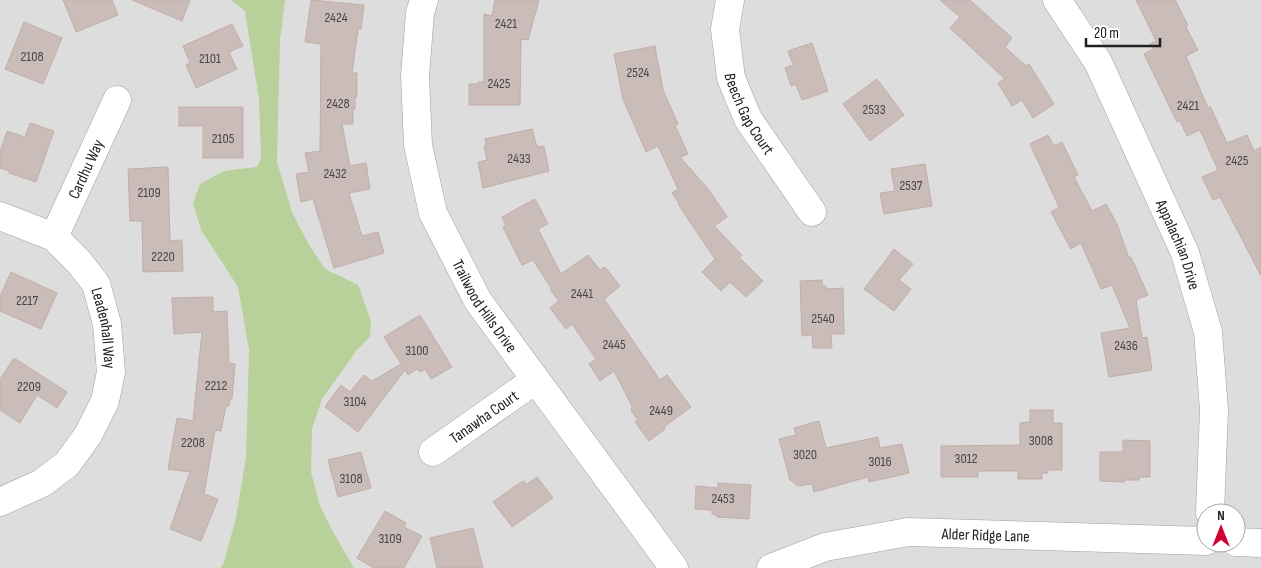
<svg xmlns="http://www.w3.org/2000/svg" width="1261" height="568" viewBox="0 0 1261 568" font-family="'Sofia Sans Condensed',sans-serif">
<style>
.residential{fill:#dedddd;fill-rule:evenodd}
.forest{fill:#b8d19a}
.building{fill:#c9bcb9;stroke:#c3ada8}
.lines{fill:none;stroke-linecap:round;stroke-linejoin:round}
.minor-casing{stroke:#a1a1a1;stroke-width:29}
.minor{stroke:#fff;stroke-width:28}
.labels{text-anchor:middle;stroke-width:4;stroke-linejoin:round;paint-order:stroke}
.number-label{font-size:14px;fill:#4a4746}
.street-label{font-size:16px;fill:#202020;stroke:#fff}
</style>
<rect width="100%" height="100%" fill="#f1ebe6"/>
<path class="residential" d="M0,0H1261V568H0ZM1206,513H1236V543H1206Z"/>
<path class="forest" d="M231,0H285L280,40L277,162L292,212L309,245L325,269L358,285L371,321L370,337L357,350L322,399L312,429L311,472L320,506L332,530L354,568H220L223,565L236,518L246,457L249,350L238,287L201,230L193,203L200,184L224,171L257,167L261,157L259,99L245,11Z"/>
<path class="building" d="M63,0H112L118,15L76,32Z
M132,0H190L182,21Z
M311,0L364,5L361,29H358L352,73H357V97H355V109H353V124H342L350,166L366,163L370,189L349,193L362,236L378,232L384,253L334,268L313,199L301,202L296,174L309,172L305,153L320,151L321,44L305,42Z
M495,0H539L528,40L521,39L520,105H469V84H478V82H484V14L492,16Z
M940,0H970L1012,38L1005,47L1026,66L1029,64L1054,104L1033,118L1022,100L1012,106L998,83L1005,79L950,28L960,17Z
M1136,0H1175L1188,25L1186,27L1198,50L1186,56L1208,108L1210,106L1227,143L1247,135L1254,151L1261,147V276L1220,197L1213,200L1202,177L1218,170L1200,130L1187,136L1180,121L1177,122L1144,54L1153,49L1150,44L1156,41Z
M24,22L62,38L43,84L5,69Z
M232,24L243,46L229,52L237,69L196,88L186,65L190,63L183,46Z
M812,43L828,91L802,100L796,84L791,86L785,68L793,65L788,51Z
M655,46L663,90L678,124L675,125L688,154L680,157L709,190L727,217L714,226L742,255L739,257L763,281L746,297L730,282L721,291L702,272L715,259L678,204L679,203L672,193L678,189L658,146L646,152L623,99L614,54Z
M877,79L904,115L870,141L843,104Z
M179,107H243V158H203V126H179Z
M30,123L54,131L36,182L9,173V171L0,168V152L7,131L25,137Z
M532,129L537,147L544,146L549,171L483,188L478,162L487,160L484,146L486,144L485,139Z
M1048,135L1054,146L1062,142L1078,175L1074,177L1092,211L1106,204L1117,224L1129,258L1131,257L1148,295L1136,300L1142,338L1147,337L1152,370L1109,377L1101,333L1130,328L1112,285L1101,289L1081,243L1071,249L1051,212L1059,207L1030,144Z
M925,164L932,206L884,214L880,193L895,191L891,169Z
M168,167L170,241L182,240L183,271L143,272L142,221H130L128,169Z
M535,199L548,224L538,229L561,274L588,255L600,270L605,267L620,286L604,299L660,380L667,375L691,407L664,427L665,429L649,441L635,422L638,420L631,411L632,406L614,371L600,381L589,364L596,359L572,324L566,329L550,308L559,301L551,291V288L533,260L522,265L503,227L506,226L502,217Z
M894,249L913,264L899,280L911,289L894,311L864,289Z
M11,272L57,293L41,329L0,311V296Z
M822,280V286H826V289L843,288L844,334H831L832,348H813L812,335L802,336L800,281Z
M213,297V312L227,311L229,363L235,364L232,399H230L229,406H226L221,431L215,430L204,494L218,499L201,541L170,529L190,472L168,469L177,418L193,421L202,332L174,334L172,298Z
M420,315L452,367L431,379L425,369L420,372L417,369L408,375L405,370L358,432L325,407L341,385L350,392L364,375L372,381L401,364L384,337Z
M14,358L67,392L57,408L37,395L20,423L0,410V379Z
M1030,410H1053V423H1062V470H1048V473H1042V479H1018V471H978V477H941V446L1020,445V423L1030,422Z
M819,421L826,448L878,437L880,448L902,444L909,473L869,482L868,477L814,492L812,484L798,486L790,480L779,439L796,435L794,428Z
M1123,440L1150,441V477H1139V480H1124V482L1100,481V452H1123Z
M361,452L371,488L338,497L328,460Z
M537,477L553,498L512,527L493,502L518,484L524,481L526,485Z
M718,483L751,485L749,519L717,517V515L712,514V510L695,509L696,486L718,488Z
M385,511L406,523L404,527L422,536L404,568H374L357,558Z
M473,528L483,568H437L430,538Z"/>
<g class="lines">
<defs>
<g id="minor">
<path id="s1" d="M424,0L420,13L415,76L418,145L433,213L478,301L674,568"/>
<path id="s2" d="M730,0L725,29L731,78L748,119L812,212"/>
<path id="s3" d="M1057,0L1098,62L1185,253L1208,332L1214,410L1210,513"/>
<path id="s4" d="M0,216L54,237L79,262L96,284L107,324L111,372L105,401L88,435L67,464L42,483L0,502"/>
<path id="s5" d="M54,237L117,100"/>
<path id="s6" d="M433,452L535,380"/>
<path d="M1236,542L1261,543"/>
<path id="s7" d="M771,568L825,547L908,532L1206,541"/>
</g>
</defs>
<use href="#minor" class="minor-casing"/>
<use href="#minor" class="minor"/>
</g>
<g class="labels">
<g class="number-label">
<text x="336" y="22">2424</text>
<text x="506" y="28">2421</text>
<text x="32" y="61">2108</text>
<text x="210" y="63">2101</text>
<text x="638" y="77">2524</text>
<text x="499" y="88">2425</text>
<text x="338" y="108">2428</text>
<text x="1188" y="110">2421</text>
<text x="874" y="114">2533</text>
<text x="223" y="143">2105</text>
<text x="519" y="163">2433</text>
<text x="1237" y="165">2425</text>
<text x="335" y="178">2432</text>
<text x="911" y="190">2537</text>
<text x="149" y="197">2109</text>
<text x="163" y="261">2220</text>
<text x="582" y="298">2441</text>
<text x="27" y="305">2217</text>
<text x="823" y="323">2540</text>
<text x="614" y="349">2445</text>
<text x="1126" y="350">2436</text>
<text x="417" y="355">3100</text>
<text x="216" y="390">2212</text>
<text x="29" y="391">2209</text>
<text x="355" y="406">3104</text>
<text x="661" y="415">2449</text>
<text x="1041" y="445">3008</text>
<text x="193" y="447">2208</text>
<text x="805" y="459">3020</text>
<text x="966" y="463">3012</text>
<text x="880" y="466">3016</text>
<text x="351" y="483">3108</text>
<text x="723" y="503">2453</text>
<text x="390" y="543">3109</text>
</g>
<g class="street-label">
<text dy="6" stroke="none"><textPath href="#s2" startOffset="119">Beech Gap Court</textPath></text>
<text dy="6" stroke="none"><textPath href="#s5" startOffset="75">Cardhu Way</textPath></text>
<text dy="6" stroke="none"><textPath href="#s3" startOffset="274">Appalachian Drive</textPath></text>
<text dy="6" stroke="none"><textPath href="#s1" startOffset="322">Trailwood Hills Drive</textPath></text>
<text dy="6" stroke="none"><textPath href="#s4" startOffset="166">Leadenhall Way</textPath></text>
<text dy="6" stroke="none"><textPath href="#s6" startOffset="62">Tanawha Court</textPath></text>
<text dy="6" stroke="none"><textPath href="#s7" startOffset="220">Alder Ridge Lane</textPath></text>
</g>
</g>
<g transform="translate(1221 528)"><circle r="24" fill="#ffffff" stroke="#a6a6a6"/>
<path d="M0-4L9 19L0 12L-9 19Z" fill="#d00033"/>
<text y="-8" font-size="14" font-weight="bold" text-anchor="middle" fill="#202020">N</text>
</g>
<path d="M1086 38v8h74v-8" fill="none" stroke="#202020" stroke-width="2.5"/>
<text x="1094" y="38" font-size="15" fill="#202020" stroke="#ffffff" stroke-width="4" paint-order="stroke">20 m</text>
</svg>
